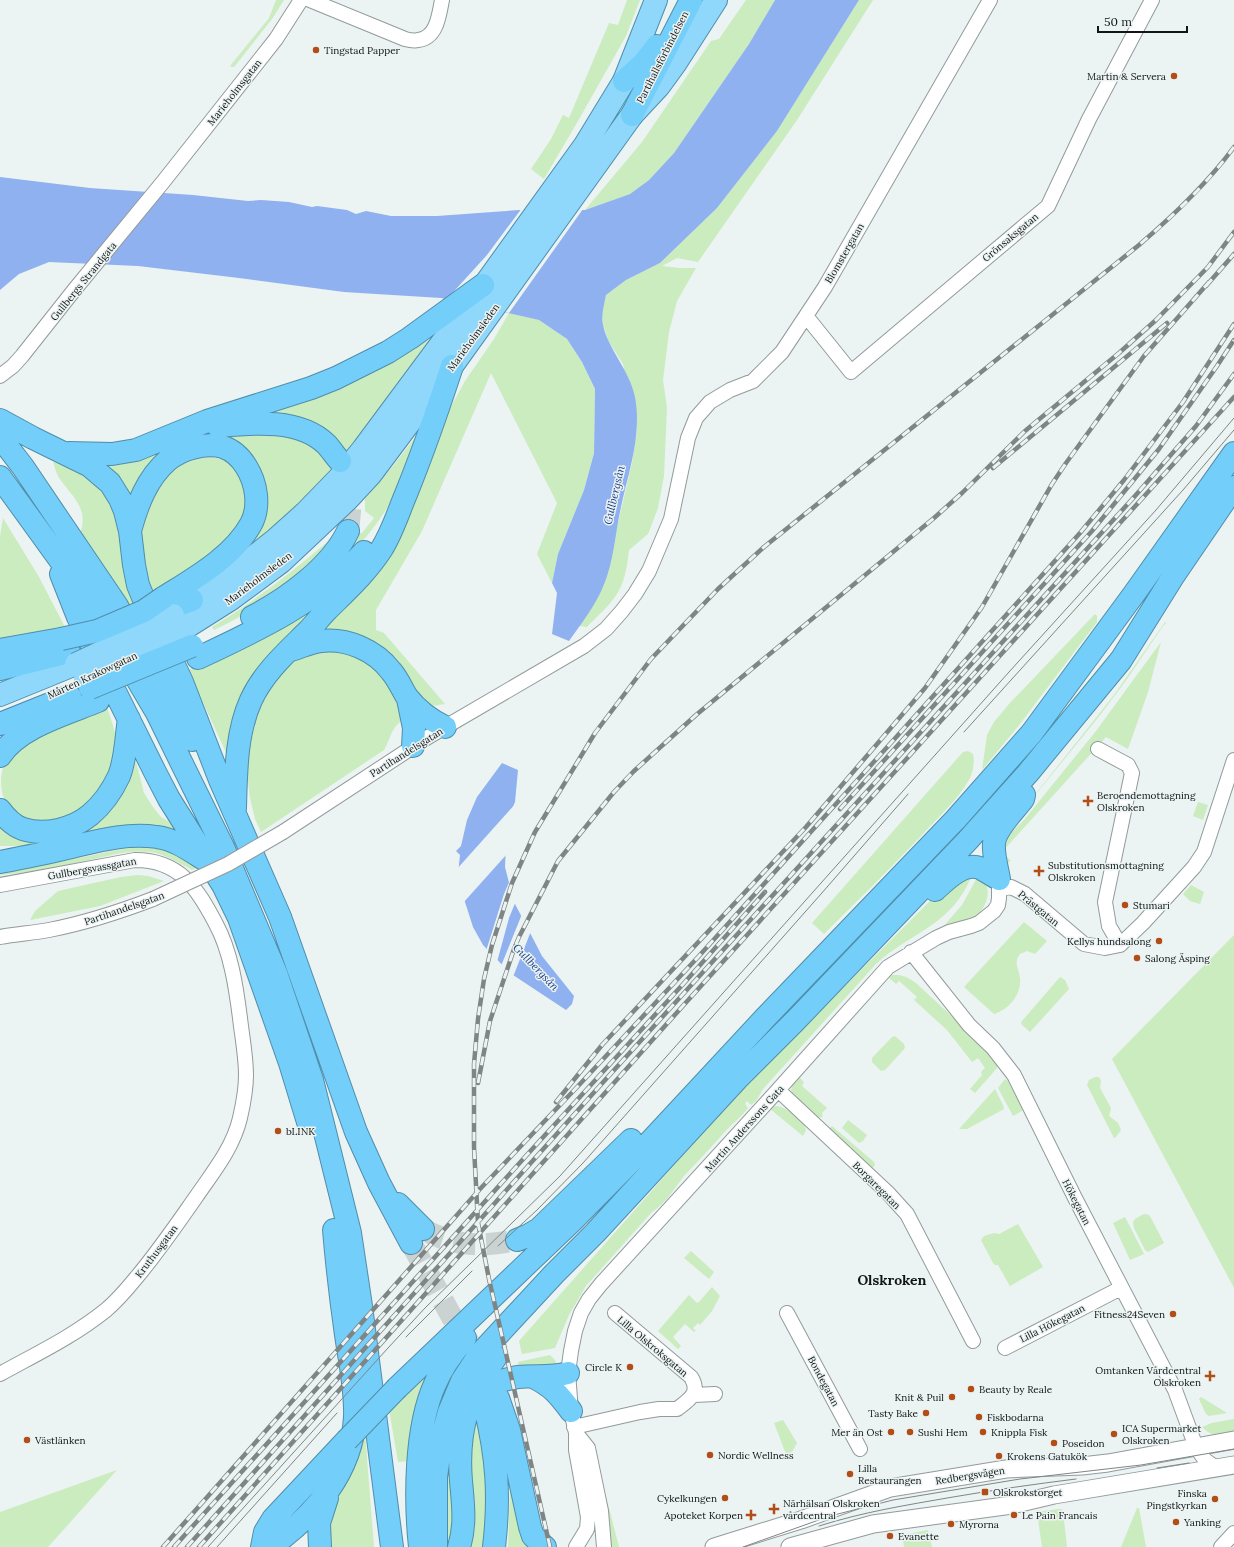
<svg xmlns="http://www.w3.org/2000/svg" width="1234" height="1547" viewBox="0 0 1234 1547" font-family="Lora,serif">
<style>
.green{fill:#caecbf}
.water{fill:#90b1ef}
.pier{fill:#ebf3f3}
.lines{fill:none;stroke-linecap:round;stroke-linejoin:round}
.motorway-tunnel{stroke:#cad2d2;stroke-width:22;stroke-dasharray:22 11;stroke-linecap:butt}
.minor-casing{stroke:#939a9b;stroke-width:16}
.tertiary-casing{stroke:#939a9b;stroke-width:19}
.trunk-casing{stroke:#518daa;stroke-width:24}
.motorway-casing{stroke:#518daa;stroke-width:24}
.minor{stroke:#fff;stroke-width:14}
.tertiary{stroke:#fff;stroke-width:17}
.trunk{stroke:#8fd8fb;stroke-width:22}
.motorway{stroke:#73cefa;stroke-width:22}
.tram{stroke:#7f8585;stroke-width:1}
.rail-casing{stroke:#7f8585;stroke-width:4.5}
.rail{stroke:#ebf3f3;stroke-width:3;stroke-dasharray:9;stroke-linecap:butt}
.minor-bridge-casing{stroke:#939a9b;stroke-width:16;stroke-linecap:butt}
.trunk-bridge-casing{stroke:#518daa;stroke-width:24;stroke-linecap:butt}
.motorway-bridge-casing{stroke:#518daa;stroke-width:24;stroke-linecap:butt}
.minor-bridge{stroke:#fff;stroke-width:14}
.trunk-bridge{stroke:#8fd8fb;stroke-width:22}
.motorway-bridge{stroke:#73cefa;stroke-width:22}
.poi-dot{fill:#b14e17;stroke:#ebf3f3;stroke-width:1.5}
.labels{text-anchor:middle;stroke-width:3;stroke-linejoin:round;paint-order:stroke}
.poi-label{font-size:10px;fill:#121515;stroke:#ebf3f3;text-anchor:start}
.street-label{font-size:10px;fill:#121515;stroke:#ebf3f3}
.water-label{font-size:11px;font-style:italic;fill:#20438b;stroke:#ebf3f3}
.district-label{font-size:14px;font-weight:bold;fill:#121515;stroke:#ebf3f3}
</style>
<rect width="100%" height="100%" fill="#ebf3f3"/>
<path class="green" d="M276,0H284L272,19L234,67H232L230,66L269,18Z
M627,0H640L626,36L578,121L544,179L531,169L551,139L563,115L569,118L609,23L618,25Z
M746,0H775L749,44L674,153L649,180L630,194L585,210L642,142L711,41L719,39Z
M859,0H873L797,120L698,262L677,258L662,266L680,268H696L677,301L669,332L663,380L667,408L664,476L658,508L648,534L629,550C627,566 625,583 615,597C607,608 596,617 587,627L579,626L603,587L632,463L637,430L623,364L609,342L603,325L602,310L606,295L626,280L660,263L717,208L777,131Z
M509,313L539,320L567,339L582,362L595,389L594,452L584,490L558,554L552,583L537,554L557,503L491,373L422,531L376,610V630L384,633L445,704L432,706L426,709L402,672L319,631L363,586L448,412L465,381L494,339Z
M423,337L428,341L346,452L243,417Z
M426,423C418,444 411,466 400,486C386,513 368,536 348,558L347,550L359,533H362L374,518L365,511V499L396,462Z
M283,434L314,444L334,466C305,500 274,529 238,555L255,530V464L185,445L131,510L95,460L160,451L206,436Z
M211,457L225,460L239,472L248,487L246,521L206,561L153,595C148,585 147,576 144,565C134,515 153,462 211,457Z
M53,462L71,465L81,470L113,499L137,604L129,607L80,534C89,508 73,498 60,479C56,474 55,467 53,462Z
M3,518L39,577L66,629L0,643V537Z
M327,542L330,545C298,581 257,610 214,630L212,627C253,602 291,573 327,542Z
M338,588L267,662L230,761L188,670L244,646Z
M1095,614L1097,616V622L1020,724L982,770L987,735L994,722L1009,704Z
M1165,622L1166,623L1163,626L1125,682L1097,719L1010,826L1114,695Z
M1161,642L1148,692L1128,749L1106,737L1002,852L1011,861L1004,865L999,864L997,854V847L1024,820L1096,731Z
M329,649L360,656L383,675L397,698L405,719C390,727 392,737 384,750L261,832L255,819L250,798L247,774V748L258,702L290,661Z
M107,707C110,717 116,731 116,742C116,755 105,788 96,798C83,812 55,824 35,822C23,820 7,808 3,796C0,785 0,772 6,761C8,758 13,756 15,753C40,730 75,719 107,707Z
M968,751L973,754C975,761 973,772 970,778C958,800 939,816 923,834C891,868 857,901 824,934L812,923L963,752Z
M136,761L144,793L153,807L161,817L173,824L180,835L24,846H0V820L34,838L124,783L130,781Z
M1198,802L1208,805L1203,820L1193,816Z
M139,847C164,848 176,854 197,868L192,870C179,863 166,854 150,852C125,849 97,859 72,864C48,869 24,873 0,875V871L55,863L117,850Z
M138,875L148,876L164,881L100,906L30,920L35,911L58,891L121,877Z
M972,875C952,926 912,931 876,964L763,1089L756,1101L751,1105L747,1101L745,1104L748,1108C741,1118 730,1125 722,1135C710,1149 697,1162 684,1176C673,1190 667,1202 651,1213L586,1286L569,1315L555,1348L522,1354L519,1341L709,1126L810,1018L846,985L945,886Z
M978,876C980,878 983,880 985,883C993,895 982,915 970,921C962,925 951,926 942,928L962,905Z
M1191,885L1204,892L1200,904L1190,901L1183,894Z
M1024,922L1047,941L1035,954L1027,951L1020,954C1013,963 1019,969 1020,978C1022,995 1008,1010 994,1014L964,987Z
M1234,935V1288L1112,1059Z
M890,975C901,974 908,977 917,984L983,1045L997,1063V1068L975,1093L970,1089L982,1075L981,1072L985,1068L978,1058L972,1062L947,1030L914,1000L917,997L899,981L896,984L888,977L798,1076L804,1082L802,1086L827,1108L822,1113L823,1117L815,1118L794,1100L791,1093L792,1083L803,1068L887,977Z
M1060,977L1065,980L1069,989L1030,1032L1021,1024L1022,1021Z
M895,1036L904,1044L905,1048L885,1070L881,1071L872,1062V1058L892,1037Z
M1095,1077H1099L1101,1081L1100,1088L1111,1108L1109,1116L1118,1123L1121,1130L1115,1138H1114L1087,1085L1089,1080Z
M1005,1079L1008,1081L1024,1110L1013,1116L998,1088Z
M995,1089L1003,1105L1004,1109L967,1129H959Z
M776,1106C785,1106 805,1121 806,1130L803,1136L769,1108Z
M848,1120L867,1135L863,1141L859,1143L842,1128Z
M832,1126L874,1162L875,1165L872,1169L828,1130Z
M1144,1214L1149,1215L1151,1218L1164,1243L1148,1252L1145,1250L1134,1228L1133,1222L1135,1219Z
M1125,1217L1144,1254L1130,1260L1113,1223Z
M1018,1224L1043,1267L1010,1286L998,1265H995L993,1263L981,1240L984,1236L994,1233L999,1234Z
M691,1251L714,1272L709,1279L684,1258Z
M712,1287L720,1296L712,1311L700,1325L698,1323L693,1328L696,1331L694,1332L685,1324L673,1337L681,1346L678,1349L658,1331L689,1295L697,1303L699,1302Z
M550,1355L555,1360L557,1367L519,1368L518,1362Z
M438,1358L410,1461L398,1462L389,1409Z
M1201,1397L1227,1413L1209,1416L1206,1414L1199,1399Z
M1234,1419V1433C1222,1435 1212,1438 1202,1427L1212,1423Z
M477,1420L483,1447L488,1510L486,1547H470L475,1526V1506L471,1475L470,1441Z
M783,1420L797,1443L792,1452L786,1454L774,1423Z
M450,1424C452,1458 461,1518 446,1547L440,1540Z
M365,1433L374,1547H325L324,1525Z
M598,1465L619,1547H609Z
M507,1468L533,1547H508L510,1492Z
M117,1470L48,1547H0V1512Z
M1137,1508H1139L1146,1547H1121Z
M1058,1509H1062L1063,1511L1067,1547H1042L1037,1512Z
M928,1530L932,1547H904L902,1535Z"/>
<path class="water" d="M775,0H859L777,131L717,208L660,263L626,280L606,295C604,305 601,315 603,325C608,349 630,371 635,397C642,435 629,470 621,507C615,533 614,562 603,587C595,606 581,624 569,641L552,634L557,593L552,583L558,554L584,490L594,453L595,389L582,362L567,339L539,320L441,298L344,292L239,278L138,266L49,262L19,274L0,290V177L90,188L193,195L248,201L261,200L289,202L312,207L317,206L347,210L356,214L366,211L391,216H437L519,210H585L630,194L649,180L674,153L749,44Z
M502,763L518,770L515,802L507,821L505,867L514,902L542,956L574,996L572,1004L566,1010L510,973L483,945L473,927L465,902L458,874L460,855L456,851L461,846L467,820L477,797Z"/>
<path class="pier" d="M522,208L583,209L509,313L446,300L487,255Z
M517,802L509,821L507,854L463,903L456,874V870Z
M510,880L516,901L509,918L497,962L486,951L504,894Z
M522,914L531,931L513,977L501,966Z"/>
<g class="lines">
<path class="motorway-tunnel" d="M348,531C350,514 352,499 348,482
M423,1229C454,1247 482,1247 517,1240
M411,1243L458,1328L470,1344"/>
<defs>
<path id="minor" d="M310,0L405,39C409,40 414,41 418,40C437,38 439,15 442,0
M806,316L851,372L1048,206L1089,119L1152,0
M0,376L13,366L22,356L75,289L163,182L276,39L301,0
M1098,749L1128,765L1132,773L1105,902L1109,926L1120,945
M283,832L428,737L584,646L606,629L622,611L635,594L649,571L671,519L688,438L696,418L710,402L730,390L753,381L782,352L825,287L990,0
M0,885L135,860C180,860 197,888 216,924C231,952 236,987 240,1018C242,1036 246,1056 246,1075C246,1089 243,1105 240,1118C233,1148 213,1172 196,1197C177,1224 158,1252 136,1278C127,1289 118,1300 106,1310C74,1336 36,1354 0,1374
M1000,889L1011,887L1025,894L1084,944L1105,948L1120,945
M0,937C16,934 33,933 49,930C85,923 119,912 153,899
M1120,945L1143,923L1194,867L1204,852L1234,760
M911,952L969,1025L993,1048L1014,1075L1075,1198L1175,1390L1196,1447L1205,1460L1216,1468
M778,1090L887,1192L907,1214L973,1341
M787,1313L860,1449
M1005,1348L1121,1288
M694,1395L715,1394
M574,1427L640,1412L659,1409H677C689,1400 701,1393 691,1377L615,1313
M576,1433L588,1448L601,1511L604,1547
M576,1547L587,1529L588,1517L576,1450V1433L571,1411L568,1373L571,1351L575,1331L581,1313L589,1299L601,1284L778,1090L888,967L936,938L949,932L971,926L979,923L994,911L998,905L999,898V879
M1221,1547L1234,1533"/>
<path id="tertiary" d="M714,1547L801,1520L890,1488L1006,1469L1082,1466L1108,1463L1234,1440
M790,1547L873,1524L1012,1505L1054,1495L1234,1465"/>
<path id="trunk" d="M177,612L242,566L275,540L305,513L340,477L363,449L470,305L585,145L624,81L656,0
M182,630L231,599L281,562L347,500L371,474L452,366L632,115L659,86L675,64L716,0
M0,695L76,664"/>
<path id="motorway" d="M624,81L643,64L657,46
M632,115L691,0
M0,420L33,438L90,466L110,483L120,499L125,511L130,531L134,565L138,585L147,607L182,682L220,780L280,917L356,1132L379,1183L411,1243
M218,426C252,423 299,418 326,444C331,449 335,456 340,461
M0,437L23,467L117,606L192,740
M69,453L112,454L136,450L207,421L311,388L336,378L388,352L410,338L483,285
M0,477L97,611L157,713L223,847L276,973L312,1080L350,1233L361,1306L392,1547
M130,531C137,505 147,478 168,460C181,449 205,442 223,447C242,453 254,476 256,495C257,505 256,515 251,524C233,557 193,579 163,598
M61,574L78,617L155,772L169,799L223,885L239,918L290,1063L308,1122
M169,608L192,600
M252,617C287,599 331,567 348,531
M0,650L61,639
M291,650C301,647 311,642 321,641C347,638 375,650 391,671C398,679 402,689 407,697C418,711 430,720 445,727
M198,658C258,630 318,602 364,552
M0,669L69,652
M408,699L414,728L413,746
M0,724L70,696
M0,756C19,727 66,714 98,701
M235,808C236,772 236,733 251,700C264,672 287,652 308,631C315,624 320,617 327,610C346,591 366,573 381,550C392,533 398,513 406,494C423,452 438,409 452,366
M0,810C6,818 14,826 23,829C45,836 73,829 90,815C102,805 112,791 119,776C126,759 126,737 129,719
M0,862C21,858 42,854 63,849C94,842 125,832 157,837C175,839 192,852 207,861
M999,879C997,867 993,855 994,843C995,829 1015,810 1023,799L1024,795
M935,890C946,880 963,862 980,868C986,871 993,876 999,879
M398,1204L423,1229
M517,1240L527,1236L539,1229L631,1140
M533,1377C552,1386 559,1395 571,1411
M397,1388L573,1220L648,1144L765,1018L956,819L1031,734L1134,594L1234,453
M474,1393C488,1386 502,1379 518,1377C535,1375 551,1378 568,1373
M498,1398L509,1430L530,1527L533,1536L545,1547
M485,1407C497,1457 500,1496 494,1547
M262,1547L265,1532L273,1519L347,1440
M270,1547C314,1516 352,1472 355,1417C356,1390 350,1362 346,1335C341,1300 337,1265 334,1230
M320,1547L319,1523L327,1498
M420,1547C415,1500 415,1428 435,1384C442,1367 453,1352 465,1338
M436,1547V1477L441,1441L449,1412L462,1381L479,1355L554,1274L595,1233L737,1079L795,1021L968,840L1028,773L1121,660L1174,575L1234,487
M459,1547C466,1525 463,1503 461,1481C457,1433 467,1395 496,1357"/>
</defs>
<use href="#minor" class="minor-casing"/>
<use href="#tertiary" class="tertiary-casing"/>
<use href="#trunk" class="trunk-casing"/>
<use href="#motorway" class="motorway-casing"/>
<use href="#minor" class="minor"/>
<use href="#tertiary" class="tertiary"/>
<use href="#trunk" class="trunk"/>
<use href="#motorway" class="motorway"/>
<path class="tram" d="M964,732L1183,490L1234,430
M498,1246L537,1210L583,1163L821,894L908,794
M406,1337L472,1271
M1157,1468L1189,1463
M819,1526C863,1512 907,1505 953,1497C994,1490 1035,1484 1076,1479
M208,1547L388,1348L425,1308L560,1176L1009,672L1156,510L1234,418
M217,1547L337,1413
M743,1547L830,1516L893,1500L1020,1479L1141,1465L1234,1449"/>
<defs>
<path id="rail" d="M1206,286L1234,254
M993,468L1167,323
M840,809L1092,531L1159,449L1217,366L1234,340
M478,1083L490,1021L514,949L519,937L558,861L614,792L634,771L696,715L934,518L962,493L1025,431L1119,353L1156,320L1208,267L1234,232
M556,1102L602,1045L806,827L925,688L982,607L1052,484L1066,463L1144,356L1209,282
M163,1547L480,1189L580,1084L699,956L1080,533L1124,480L1183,402L1234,324
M174,1547L525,1157L685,982L765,892
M187,1547L606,1079L1135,496L1196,426L1234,374
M199,1547L681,1008L1234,397
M550,1547L489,1279L478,1223L474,1147V1064L478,1019L484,979L492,945L512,883L535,832L595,733L651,659L718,589L764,547L1139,245C1174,215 1207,184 1234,147"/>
</defs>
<use href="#rail" class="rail-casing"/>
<use href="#rail" class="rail"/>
<defs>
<path id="minor-bridge" d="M153,899L228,864L283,832"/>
<path id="trunk-bridge" d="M76,664L127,640L173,615
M85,679L135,655L182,630"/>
<path id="motorway-bridge" d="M61,639L97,631L144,611L163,598
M90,688L192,646
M347,1440L397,1388"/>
</defs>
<use href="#minor-bridge" class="minor-bridge-casing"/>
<use href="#trunk-bridge" class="trunk-bridge-casing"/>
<use href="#motorway-bridge" class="motorway-bridge-casing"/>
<use href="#minor-bridge" class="minor-bridge"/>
<use href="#trunk-bridge" class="trunk-bridge"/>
<use href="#motorway-bridge" class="motorway-bridge"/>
</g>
<g class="poi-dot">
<circle cx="316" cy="50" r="4"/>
<circle cx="1174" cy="76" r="4"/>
<path d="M1086 795h4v4h4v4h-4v4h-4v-4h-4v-4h4z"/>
<path d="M1037 865h4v4h4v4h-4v4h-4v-4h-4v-4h4z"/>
<circle cx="1125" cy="905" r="4"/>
<circle cx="1159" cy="941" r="4"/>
<circle cx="1137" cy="958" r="4"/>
<circle cx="278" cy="1131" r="4"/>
<circle cx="1173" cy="1314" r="4"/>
<circle cx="630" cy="1367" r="4"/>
<path d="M1208 1370h4v4h4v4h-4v4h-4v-4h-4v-4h4z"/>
<circle cx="971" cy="1389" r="4"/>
<circle cx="952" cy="1397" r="4"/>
<circle cx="926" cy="1413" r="4"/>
<circle cx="979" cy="1417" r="4"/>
<circle cx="891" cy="1432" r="4"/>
<circle cx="910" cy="1432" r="4"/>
<circle cx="983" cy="1432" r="4"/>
<circle cx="1114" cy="1434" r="4"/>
<circle cx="27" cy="1440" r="4"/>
<circle cx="1054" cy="1443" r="4"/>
<circle cx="710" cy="1455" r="4"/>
<circle cx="999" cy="1456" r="4"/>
<circle cx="850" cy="1474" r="4"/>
<rect x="981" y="1488" width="8" height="8" rx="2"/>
<circle cx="725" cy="1498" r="4"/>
<circle cx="1215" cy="1499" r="4"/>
<path d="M772 1503h4v4h4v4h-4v4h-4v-4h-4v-4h4z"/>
<path d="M749 1509h4v4h4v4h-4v4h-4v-4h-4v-4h4z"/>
<circle cx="1014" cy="1515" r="4"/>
<circle cx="1176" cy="1522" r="4"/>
<circle cx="951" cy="1524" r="4"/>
<circle cx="890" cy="1536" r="4"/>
</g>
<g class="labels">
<g class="poi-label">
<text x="324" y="54">Tingstad Papper</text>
<text x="1166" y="80" text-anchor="end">Martin &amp; Servera</text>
<text x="1097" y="799">Beroendemottagning<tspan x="1097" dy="12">Olskroken</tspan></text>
<text x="1048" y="869">Substitutionsmottagning<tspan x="1048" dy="12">Olskroken</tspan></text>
<text x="1133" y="909">Stumari</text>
<text x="1151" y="945" text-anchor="end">Kellys hundsalong</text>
<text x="1145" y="962">Salong Äsping</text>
<text x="286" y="1135">bLINK</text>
<text x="1165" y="1318" text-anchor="end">Fitness24Seven</text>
<text x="622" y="1371" text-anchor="end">Circle K</text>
<text x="1201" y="1374" text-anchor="end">Omtanken Vårdcentral<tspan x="1201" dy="12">Olskroken</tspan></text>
<text x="979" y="1393">Beauty by Reale</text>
<text x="944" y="1401" text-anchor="end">Knit &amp; Puil</text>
<text x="918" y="1417" text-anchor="end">Tasty Bake</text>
<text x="987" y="1421">Fiskbodarna</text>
<text x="1122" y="1432">ICA Supermarket<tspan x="1122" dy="12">Olskroken</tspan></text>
<text x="883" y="1436" text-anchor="end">Mer än Ost</text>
<text x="918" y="1436">Sushi Hem</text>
<text x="991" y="1436">Knippla Fisk</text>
<text x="35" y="1444">Västlänken</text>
<text x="1062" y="1447">Poseidon</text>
<text x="718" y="1459">Nordic Wellness</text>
<text x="1007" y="1460">Krokens Gatukök</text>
<text x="858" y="1472">Lilla<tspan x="858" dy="12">Restaurangen</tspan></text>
<text x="993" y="1496">Olskrokstorget</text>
<text x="1207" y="1497" text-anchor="end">Finska<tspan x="1207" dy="12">Pingstkyrkan</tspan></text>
<text x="717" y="1502" text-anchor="end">Cykelkungen</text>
<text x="783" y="1507">Närhälsan Olskroken<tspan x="783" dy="12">vårdcentral</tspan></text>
<text x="743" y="1519" text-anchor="end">Apoteket Korpen</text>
<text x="1022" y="1519">Le Pain Francais</text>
<text x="1184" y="1526">Yanking</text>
<text x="959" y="1528">Myrorna</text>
<text x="898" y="1540">Evanette</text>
</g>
<g class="street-label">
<text transform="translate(662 57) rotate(-63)" y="4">Partihallsförbindelsen</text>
<text transform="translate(234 92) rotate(-52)" y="4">Marieholmsgatan</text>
<text transform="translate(1010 237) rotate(-40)" y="4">Grönsaksgatan</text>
<text transform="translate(844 253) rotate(-60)" y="4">Blomstergatan</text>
<text transform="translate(83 281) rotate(-51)" y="4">Gullbergs Strandgata</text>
<text transform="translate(473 337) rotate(-54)" y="4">Marieholmsleden</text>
<text transform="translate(258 578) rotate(-37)" y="4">Marieholmsleden</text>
<text transform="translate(92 675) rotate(-25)" y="4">Mårten Krakowgatan</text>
<text transform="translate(406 752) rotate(-32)" y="4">Partihandelsgatan</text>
<text transform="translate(92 868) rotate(-10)" y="4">Gullbergsvassgatan</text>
<text transform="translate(124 908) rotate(-19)" y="4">Partihandelsgatan</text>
<text transform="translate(1039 908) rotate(39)" y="4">Prästgatan</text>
<text transform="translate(744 1128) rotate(-48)" y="4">Martin Anderssons Gata</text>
<text transform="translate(877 1185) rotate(45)" y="4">Borgaregatan</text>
<text transform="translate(1077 1202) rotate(63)" y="4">Hökegatan</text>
<text transform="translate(156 1251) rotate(-53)" y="4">Kruthusgatan</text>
<text transform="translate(1052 1323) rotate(-27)" y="4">Lilla Hökegatan</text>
<text transform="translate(653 1346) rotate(40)" y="4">Lilla Olskroksgatan</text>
<text transform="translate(824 1381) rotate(62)" y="4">Bondegatan</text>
<text transform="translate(970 1475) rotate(-9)" y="4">Redbergsvägen</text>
</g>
<g class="water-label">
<text transform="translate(614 495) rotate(-77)" y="4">Gullbergsån</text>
<text transform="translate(536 967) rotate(46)" y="4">Gullbergsån</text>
</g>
<g class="district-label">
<text x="892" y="1285">Olskroken</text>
</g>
</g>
<path d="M1098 26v6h89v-6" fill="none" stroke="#121515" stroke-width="2"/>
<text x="1104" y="26" font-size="12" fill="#121515" stroke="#ebf3f3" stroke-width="3" paint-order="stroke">50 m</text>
</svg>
